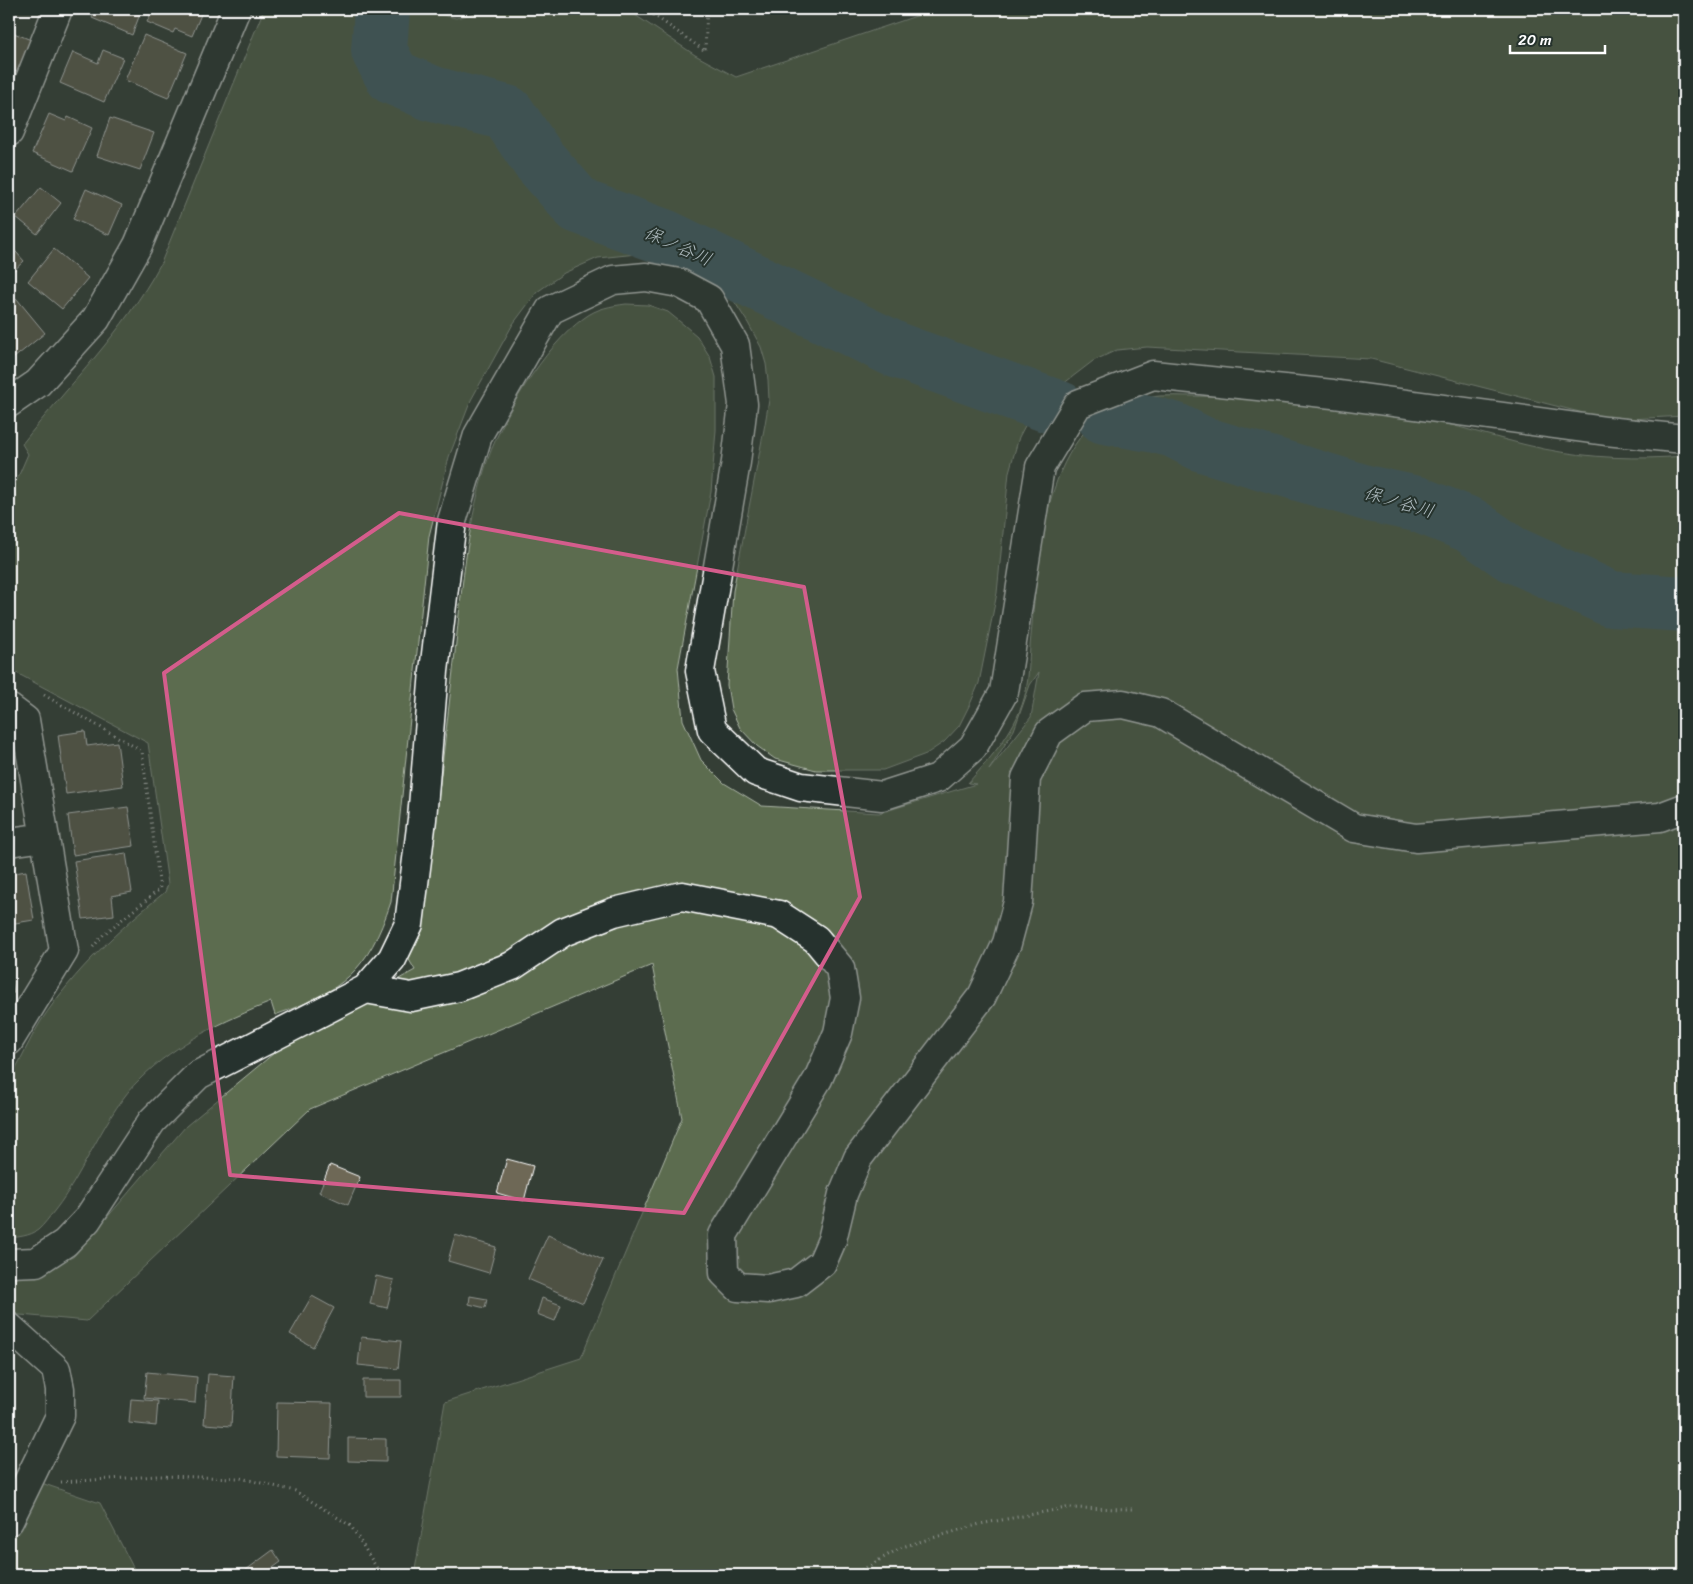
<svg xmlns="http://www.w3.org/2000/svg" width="1693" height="1584" viewBox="0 0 1693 1584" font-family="Sriracha,'Klee One',sans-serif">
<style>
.green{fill:#5b6c4f;stroke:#adb6a7;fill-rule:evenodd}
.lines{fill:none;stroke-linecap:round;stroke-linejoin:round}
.river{stroke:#4e6b74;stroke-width:56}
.building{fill:#6e6856;stroke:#fff}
.minor-casing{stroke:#fff;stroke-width:31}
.path{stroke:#fff;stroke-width:3;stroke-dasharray:1 4;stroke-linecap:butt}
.minor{stroke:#26332d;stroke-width:28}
.marked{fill:none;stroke:#d45d8c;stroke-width:4;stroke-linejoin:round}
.labels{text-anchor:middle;stroke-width:4;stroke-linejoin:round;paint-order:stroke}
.water-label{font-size:18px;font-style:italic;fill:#afbcc0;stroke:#26332d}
</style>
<rect width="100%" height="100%" fill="#343e35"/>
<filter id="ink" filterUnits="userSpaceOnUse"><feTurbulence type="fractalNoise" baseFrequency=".02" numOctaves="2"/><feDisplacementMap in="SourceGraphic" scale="10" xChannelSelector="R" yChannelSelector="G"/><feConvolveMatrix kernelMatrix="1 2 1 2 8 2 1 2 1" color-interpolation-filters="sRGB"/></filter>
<g filter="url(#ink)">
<path class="green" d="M264,9H373L364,32L371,59L381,67L395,68L385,40L387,9H431L433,13L456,18L491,9H626L695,55L736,77L925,13V9H1684V416L1611,420L1371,359L1147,347L1117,350L1093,361L1046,397L1027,422L1019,437L1009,472L997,593L979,683L971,702L959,726L944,742L926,754L883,770H816L775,759L757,746L740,728L731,709L727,685L733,591L765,424L769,400L768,380L766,364L761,347L748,323L734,301L704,274L676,260L637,254L598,258L564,273L537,292L513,324L471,400L449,457L429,536L391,902C368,971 343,991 275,1015L271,1002C224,1021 177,1042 140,1079C106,1111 85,1172 55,1210C50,1216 44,1225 38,1230C30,1236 18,1237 9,1238V1084L12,1075C22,1058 30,1038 41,1021C74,971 119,929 165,892L168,884L148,743L9,669V498L28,454L22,444C70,383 123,333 161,263Z
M626,304L648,305L668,312L684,325L697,336L710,357L716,377V430L711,492L678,668L683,720L701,760L724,783L762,806L879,813L976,784L968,783C993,755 1018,728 1026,691C1029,676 1029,660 1030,646C1039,556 1041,403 1160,396C1180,395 1200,397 1220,396C1231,396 1243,392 1255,393C1294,395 1335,401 1374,407C1432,417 1488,437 1544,449C1589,458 1639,460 1684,456V1575H414L445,1402L581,1358L682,1118L652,965L310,1109L87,1321L9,1314V1281L73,1257L186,1126L291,1039L415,970L408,958L425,913C435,829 444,746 454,662C461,597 466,530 485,468C499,421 544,346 584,318C597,308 611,306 626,304ZM1039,672L1031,717L989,770L1014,730L1030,685Z
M9,1472L100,1503L137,1575H9Z"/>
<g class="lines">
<path class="river" d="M382,9L379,51L393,77L433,94L507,113L538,159L579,206L664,237L896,350L1060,409
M1104,416L1155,425L1174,430L1202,444L1370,494L1417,504L1470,525L1510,553L1611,599L1684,604"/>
</g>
<path class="building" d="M96,9H142L132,35L92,18Z
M153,9H195L202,12L192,36L175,29L173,33L147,22Z
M9,31L31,40L17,72L9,68Z
M144,35L187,53L168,98L125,80Z
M103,50L123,58L104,102L60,83L73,52L98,63Z
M49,114L66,121L68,117L92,128L73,171L32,153Z
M110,118L154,133L140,170L97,156Z
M41,187L61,203L37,234L16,217Z
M86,189L122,205L109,235L73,219Z
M9,244L24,261L9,275Z
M54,249L88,278L62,309L28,281Z
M17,299L45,333L9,362V306Z
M85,731L87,746L117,742L123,786L66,794L58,735Z
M9,787H11L14,817L9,818Z
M128,807L134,846L73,855L68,815Z
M126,853L132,892L112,896L114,915L83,919L74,861Z
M26,871L34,920L9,924V874Z
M9,960L14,993H9Z
M507,1159L533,1166L524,1201L497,1193Z
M330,1165L360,1177L348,1205L319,1192Z
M455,1235L496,1247L489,1273L448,1261Z
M548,1235L603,1260L583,1303L528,1279Z
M376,1276L394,1280L387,1308L370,1304Z
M312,1296L334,1308L313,1347L290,1334Z
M470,1296L487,1299L485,1308L469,1304Z
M542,1298L561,1305L555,1321L537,1314Z
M361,1337L401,1341L398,1369L358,1365Z
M147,1372L197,1377L195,1403L144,1398Z
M208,1374L234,1376L231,1426L204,1424Z
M363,1380H401V1397H363Z
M131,1399L158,1401L156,1426L129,1423Z
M277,1402L332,1403L330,1458L276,1456Z
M348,1438L386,1439V1462L348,1461Z
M273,1550L281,1562L263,1575H249L246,1570Z"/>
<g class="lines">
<defs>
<path id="minor" d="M9,132L58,9
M9,403L38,383L96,319L138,245L236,9
M9,708L25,720L64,951L9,1041
M9,842L45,837
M366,989L411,997L459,987L512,966L563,932L614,912L682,896L779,915L816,939L840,968L845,998L838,1033L818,1079L723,1235L724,1273L738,1287L768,1289L796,1283L822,1263L832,1240L843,1194L858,1158L982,996L1007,943L1018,902L1026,778L1049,733L1085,707L1123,704L1161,713L1354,828L1416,838L1660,817L1684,808
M9,1263L36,1262L65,1243L87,1220L152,1121L198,1075L366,989L392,959L409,924L422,819L434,671L452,521L478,435L550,310L613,280L646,277L679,283L709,299L735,345L743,404L736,462L700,671L712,730L756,772L801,787L882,796L938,778L973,747L1004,692L1040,467L1078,404L1153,375L1333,394L1606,431L1684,439
M9,1327L56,1369L60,1389V1416L9,1521"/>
</defs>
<use href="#minor" class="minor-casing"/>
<path class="path" d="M450,9H456
M645,9L705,51L707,9
M9,462V467
M44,695L142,751L160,889L104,934L93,947
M61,1482L157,1476L240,1478L295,1491L351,1526L381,1575
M853,1575L902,1547L980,1524L1066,1508L1132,1509"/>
<use href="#minor" class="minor"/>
</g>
</g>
<path d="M0 0H1693V1584H0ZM399,513L804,587L860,897L684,1213L230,1175L164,673Z" fill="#343e35" fill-opacity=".55" fill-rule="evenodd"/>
<path class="marked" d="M399,513L804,587L860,897L684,1213L230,1175L164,673Z"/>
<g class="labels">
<g class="water-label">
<text transform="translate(678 246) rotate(24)" y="6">保ノ谷川</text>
<text transform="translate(1399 502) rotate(16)" y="6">保ノ谷川</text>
</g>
</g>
<rect width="1693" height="1584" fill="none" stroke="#26332d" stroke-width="30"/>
<rect x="15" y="15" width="1663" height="1554" fill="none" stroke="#fff" stroke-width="2" filter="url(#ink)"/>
<path d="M1510 45v8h95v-8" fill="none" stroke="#ffffff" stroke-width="2.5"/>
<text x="1518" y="45" font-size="15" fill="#ffffff" stroke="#26332d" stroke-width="4" paint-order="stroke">20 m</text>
</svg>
